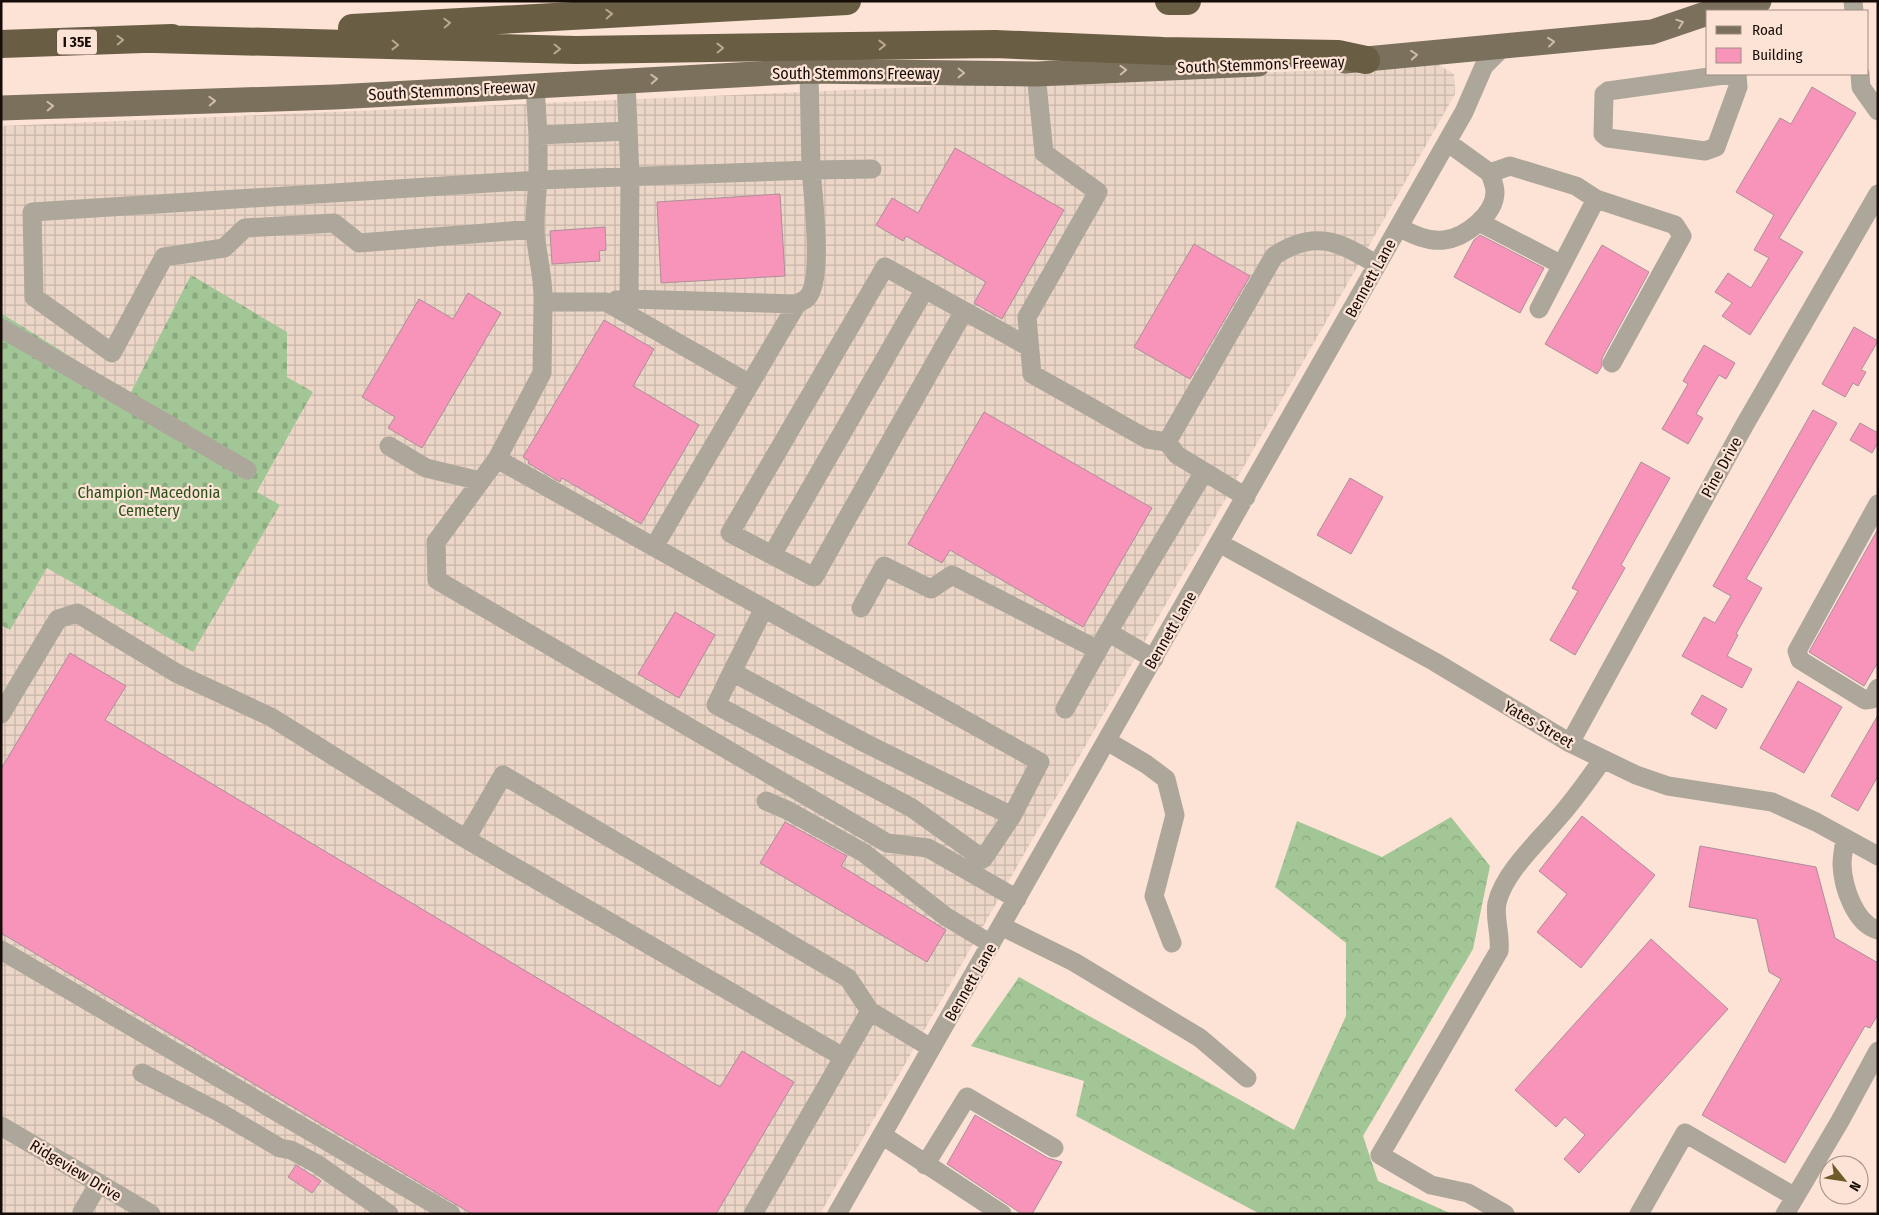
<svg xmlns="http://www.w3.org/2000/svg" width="1879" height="1215" viewBox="0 0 1879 1215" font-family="'Fira Sans Condensed',sans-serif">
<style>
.industrial{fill:url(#industrial-grid)}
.forest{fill:url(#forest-crowns)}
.cemetery{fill:url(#cemetery-stones)}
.building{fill:#f894ba;stroke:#ad8e98}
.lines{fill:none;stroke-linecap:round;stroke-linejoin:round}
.minor{stroke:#ada79b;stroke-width:19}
.major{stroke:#7b705b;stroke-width:25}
.highway{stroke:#695d44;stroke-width:28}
.oneway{stroke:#baa794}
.oneway2{stroke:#cfbbab}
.labels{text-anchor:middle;stroke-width:4.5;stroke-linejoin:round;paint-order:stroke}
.shield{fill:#fce3d6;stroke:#5c4d46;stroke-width:1}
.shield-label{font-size:15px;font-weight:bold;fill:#170d08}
.street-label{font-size:16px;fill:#170d08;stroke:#fce3d6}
.park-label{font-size:16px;fill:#2b511a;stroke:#fce3d6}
</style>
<defs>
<pattern id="industrial-grid" width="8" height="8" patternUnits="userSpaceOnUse" patternTransform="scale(1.25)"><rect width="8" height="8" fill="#ebd6c8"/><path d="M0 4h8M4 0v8" fill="none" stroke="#c9b6aa"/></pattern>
<pattern id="forest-crowns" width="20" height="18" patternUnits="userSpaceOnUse" patternTransform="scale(1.25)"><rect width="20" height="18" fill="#a2c695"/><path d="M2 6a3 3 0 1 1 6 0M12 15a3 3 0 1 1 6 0" fill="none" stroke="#8ba97f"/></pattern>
<pattern id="cemetery-stones" width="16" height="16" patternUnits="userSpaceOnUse" patternTransform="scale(1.25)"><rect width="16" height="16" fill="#a2c695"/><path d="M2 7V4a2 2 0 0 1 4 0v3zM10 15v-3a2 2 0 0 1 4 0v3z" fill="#8ba97f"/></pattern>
</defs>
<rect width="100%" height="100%" fill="#fce3d6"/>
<path class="industrial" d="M1439,65L1454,74L1455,94L820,1214H1V625L10,630L47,568L280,505L257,493L313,392L287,377L192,275L130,394L1,313V126Z"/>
<path class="forest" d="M1451,817L1490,866L1473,949L1363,1136L1378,1181L1452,1214H1260L1076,1116L1084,1081L971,1046L1019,977L1294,1130L1346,1016V943L1275,887L1297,821L1382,857Z"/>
<path class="cemetery" d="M191,275L287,332V377L313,392L257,492L280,505L193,652L47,568L10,630L1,625V313L130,394Z"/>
<path class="building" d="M1812,87L1856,113L1779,238L1803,252L1750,335L1722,316L1732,303L1715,292L1728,273L1751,288L1769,258L1754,250L1774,215L1736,192L1780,118L1791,124Z
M955,148L1064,210L1002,319L974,303L986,282L906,236L903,241L876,225L892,198L918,213Z
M780,194L785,276L661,283L657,202Z
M605,227L606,250L599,251L600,261L552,264L550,231Z
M1480,235L1544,268L1520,313L1454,277L1474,240Z
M1194,244L1250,276L1190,379L1134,347Z
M1602,245L1649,272L1602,358V366L1597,374L1545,344Z
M468,293L501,313L422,448L388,428L395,417L362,397L419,299L453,319Z
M604,320L654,349L633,386L699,425L641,524L562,478L560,482L528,463L529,461L523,457Z
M1854,327L1878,341L1861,370L1866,372L1858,386L1853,383L1845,397L1822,384Z
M1704,345L1735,363L1726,379L1719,375L1696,414L1703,418L1688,444L1662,429L1688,384L1683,381Z
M1813,410L1837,423L1746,579L1762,588L1736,634L1738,635L1727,656L1752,669L1742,688L1682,656L1704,617L1715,623L1731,596L1713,586Z
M984,412L1152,508L1083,627L950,550L942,563L908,544Z
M1860,423L1878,433V442L1872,453L1850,440Z
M1641,462L1670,478L1621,565L1625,568L1575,655L1550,640L1578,591L1572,588Z
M1350,478L1383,497L1351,554L1317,535Z
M1878,529V662L1864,686L1809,652Z
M675,612L715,635L679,698L638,674Z
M70,653L126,686L105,720L720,1087L742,1051L794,1082L716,1214H472L1,933V769Z
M1798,681L1842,707L1804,773L1760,748Z
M1702,695L1727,709L1716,729L1691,714Z
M1878,715V776L1858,811L1831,796Z
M1582,816L1655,875L1581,968L1537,932L1567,894L1539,871Z
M785,822L847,856L841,866L946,930L927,962L760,863Z
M1700,846L1816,867L1835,938L1878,963V1014L1870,1028L1865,1026L1785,1163L1702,1115L1781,979L1769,972L1757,919L1689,907Z
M1651,939L1728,1009L1579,1173L1564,1159L1585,1135L1565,1117L1556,1127L1515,1090Z
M975,1115L1048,1158L1062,1162L1032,1214H1022L947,1164Z
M296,1165L321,1181L312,1193L288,1177Z"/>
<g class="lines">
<path class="minor" d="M1853,1L1854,11
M809,71L811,170L872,169
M1036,74L1044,153L1098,192L1027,317L1032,374L1147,439L1167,442
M1731,74L1608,91L1604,94L1603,134L1608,138L1705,151L1716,147L1738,87L1737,74
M1860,74L1861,87L1878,111
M626,81L630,176L629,299
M535,86L538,135L628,131
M1447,142L1490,173L1510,166L1576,186L1596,199L1675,225L1682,236L1612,363
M1479,222L1562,265
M1399,227C1411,234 1429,242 1444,240C1464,238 1495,215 1495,192C1495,186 1492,179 1490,173
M535,229L359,243L334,223L245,228L224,248L164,257L112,353L34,297L32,212L538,180V135
M616,300L629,299L797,304
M543,302C544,279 537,255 535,232C534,215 537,197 538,180L811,170C813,195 824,281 807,298C805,300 800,302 797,304L654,547L1040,762L1012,816L865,743L732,672L764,608
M1539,309L1596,199
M964,311L814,577L730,533L885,267C933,294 981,320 1029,347
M1,328L247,470
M389,446L426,468L480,481
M497,459L436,542L437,580L887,843L928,848L1017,899
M1246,497L1177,455L1167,442L1274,256C1314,229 1340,241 1377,265
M1878,504L1797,651L1800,660L1865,700L1872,699L1878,688
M1219,543L1435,662L1570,743L1636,775L1668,786L1772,802L1816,822L1878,856
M654,547L497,459L542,373L543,302H606L750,384
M772,555L925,289
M861,608L884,566L931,589L952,575L1098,650
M1108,632L1154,659
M732,672L716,705L912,808L983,859L1012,816
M1065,709L1108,632L1204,472
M1,714L58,619L77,613L178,674L271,717L466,839L843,1057
M1107,741L1146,764L1166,779L1175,815L1154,896L1172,943
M1570,743L1744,426L1878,194
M766,801L787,810L864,853L945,916L991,944
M1845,838C1844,847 1842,856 1842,865C1843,887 1855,924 1878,930
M466,839L503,775L848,978L870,1011L931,1048
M1001,926L1074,962L1200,1038L1247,1078
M1,950L451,1214
M142,1073L219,1112L280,1148L291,1150L317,1164L389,1214
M1,1126L151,1214
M882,1135L1002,1214
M925,1165L967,1097L1054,1148
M84,1214L82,1212L99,1183
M753,1214L870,1011
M837,1214L1464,112L1484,66L1503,47
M1505,1214L1468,1193L1431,1185L1380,1155L1499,951C1501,934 1494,918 1497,903C1504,872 1540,840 1559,817C1575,799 1589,779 1603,759
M1639,1214L1685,1133L1795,1197
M1785,1214L1840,1121L1878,1051"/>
<path class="major" d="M1714,11L1733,5L1759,1
M1345,61L1652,32L1708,13
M1,108L335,97L809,71L1036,74L1258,64"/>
<path class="highway" d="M1169,1H1187
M352,28L847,1
M154,39L576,50L995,44L1163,51L1338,54L1366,60
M1,44L172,38"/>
</g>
<defs><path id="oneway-chevron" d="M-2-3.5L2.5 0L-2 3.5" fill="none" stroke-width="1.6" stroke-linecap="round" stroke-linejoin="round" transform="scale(1.25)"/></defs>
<g class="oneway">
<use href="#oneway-chevron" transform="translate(609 14) rotate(-3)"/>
<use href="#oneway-chevron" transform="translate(447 23) rotate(-3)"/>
<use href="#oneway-chevron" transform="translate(120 40) rotate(-2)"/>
<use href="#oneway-chevron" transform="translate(395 45) rotate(1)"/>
<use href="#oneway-chevron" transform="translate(882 45) rotate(-1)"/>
<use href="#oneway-chevron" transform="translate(720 48) rotate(-1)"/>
<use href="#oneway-chevron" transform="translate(557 49) rotate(1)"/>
</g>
<g class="oneway2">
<use href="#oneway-chevron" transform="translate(1680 23) rotate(-19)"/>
<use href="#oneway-chevron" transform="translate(1551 42) rotate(-6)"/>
<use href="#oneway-chevron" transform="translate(1414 55) rotate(-5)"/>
<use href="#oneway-chevron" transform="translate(1123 70) rotate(-2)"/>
<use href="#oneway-chevron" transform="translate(961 73) rotate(1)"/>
<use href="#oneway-chevron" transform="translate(654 79) rotate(-3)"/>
<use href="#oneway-chevron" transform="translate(212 101) rotate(-2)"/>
<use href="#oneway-chevron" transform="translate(50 106) rotate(-2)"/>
</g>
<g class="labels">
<rect class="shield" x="57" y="29.5" width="40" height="25" rx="4"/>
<g class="shield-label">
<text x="77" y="47">I 35E</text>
</g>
<g class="street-label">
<text transform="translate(1261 64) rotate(-2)" y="6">South Stemmons Freeway</text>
<text x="856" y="79">South Stemmons Freeway</text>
<text transform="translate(452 90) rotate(-3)" y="6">South Stemmons Freeway</text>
<text transform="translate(1370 278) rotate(-61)" y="6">Bennett Lane</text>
<text transform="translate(1721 467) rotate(-61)" y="6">Pine Drive</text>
<text transform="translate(1170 630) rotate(-60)" y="6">Bennett Lane</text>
<text transform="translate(1539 724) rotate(30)" y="6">Yates Street</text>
<text transform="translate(970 982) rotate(-60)" y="6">Bennett Lane</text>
<text transform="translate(76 1170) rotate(31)" y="6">Ridgeview Drive</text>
</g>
<g class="park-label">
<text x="149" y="498">Champion-Macedonia<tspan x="149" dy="18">Cemetery</tspan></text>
</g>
</g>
<rect width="1879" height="1215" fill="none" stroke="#170d08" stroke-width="5"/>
<rect x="1706" y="10" width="162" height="65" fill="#fce3d6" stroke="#a08d84"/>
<rect x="1716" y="26" width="25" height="8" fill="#7b705b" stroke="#a08d84"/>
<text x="1752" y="35" font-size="15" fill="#170d08">Road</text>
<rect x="1716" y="48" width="25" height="15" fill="#f894ba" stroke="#a08d84"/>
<text x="1752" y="60" font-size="15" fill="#170d08">Building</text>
<g transform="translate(1844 1180) rotate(120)"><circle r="24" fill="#fce3d6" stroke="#a08d84"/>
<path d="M0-4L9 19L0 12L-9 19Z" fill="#6e5b2a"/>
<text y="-8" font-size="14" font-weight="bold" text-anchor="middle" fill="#170d08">N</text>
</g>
</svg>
